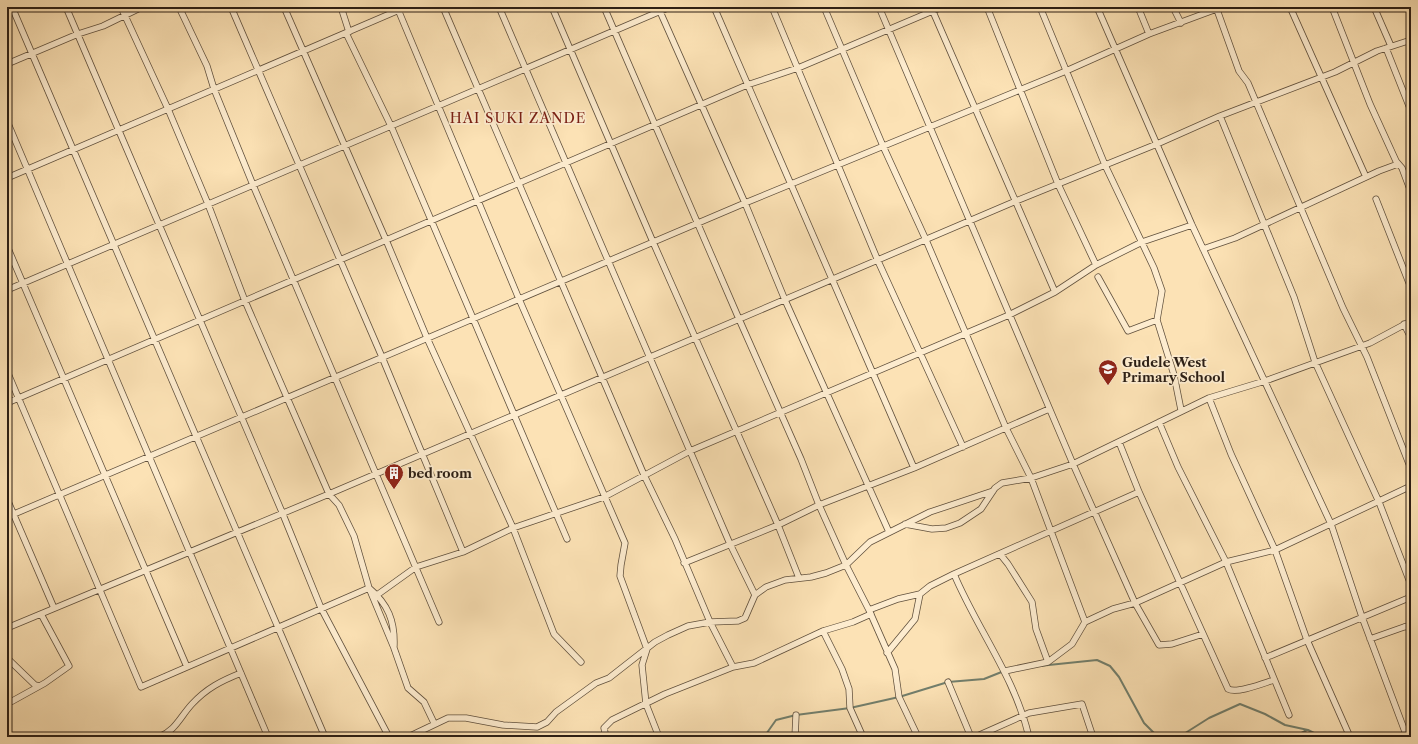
<svg xmlns="http://www.w3.org/2000/svg" width="1418" height="744" viewBox="0 0 1418 744" font-family="'Libre Caslon Text',serif">
<style>
.lines{fill:none;stroke-linecap:round;stroke-linejoin:round}
.stream{stroke:#727f6d;stroke-width:2}
.minor-casing{stroke:#60503d;stroke-width:7}
.minor{stroke:#fdeccf;stroke-width:5.5}
.labels{text-anchor:middle;stroke-width:3.5;stroke-linejoin:round;paint-order:stroke}
.poi-label{font-size:13px;font-weight:bold;fill:#2c1f15;stroke:#fdeccf;text-anchor:start}
.neighbourhood-label{font-size:14px;letter-spacing:1px;fill:#7a1f14;stroke:#fdeccf}
</style>
<rect width="100%" height="100%" fill="#fce2b5"/>
<filter id="stains"><feTurbulence type="fractalNoise" baseFrequency=".005" numOctaves="4"/><feColorMatrix values="0 0 0 0 .2 0 0 0 0 .09 0 0 0 0 .02 0 0 0 .5 -.17"/></filter>
<radialGradient id="worn" r=".72"><stop offset=".6" stop-color="#630" stop-opacity="0"/><stop offset="1" stop-color="#630" stop-opacity=".3"/></radialGradient>
<g class="lines">
<path class="stream" d="M1039,666L1097,660L1110,666L1119,677L1144,723L1158,737
M764,737L776,720L796,715L850,708L899,697L948,682L984,679L1004,671
M1179,737L1209,718L1240,704L1265,714L1285,725L1308,730L1322,737
M1294,737L1307,730"/>
<defs>
<path id="minor" d="M12,7L325,737
M66,7L282,512L321,608L389,737
M121,7L168,109L208,204L245,301L329,494L339,505L354,536L369,588L394,648L408,688L424,702L434,723
M179,7L207,66L214,89L253,185L439,622
M231,7L382,357L463,552L513,528L604,497L690,451L1009,315L1055,292L1096,265L1142,242L1192,225
M284,7L386,240L427,338L513,528L554,634L581,662
M341,7L349,32
M397,7L519,299L625,543L621,565L620,576L647,649L642,665L646,704L659,737
M443,7L644,475L675,539L710,622L733,667
M499,7L730,544L755,595
M552,7L653,242L778,525L799,578
M604,7L739,319L801,459L819,505L846,565L869,610L895,669L899,697L918,737
M658,7L745,203L785,300L889,532
M714,7L914,468
M772,7L878,261L963,447
M824,7L883,146L926,240L1006,428L1031,478L1085,622
M879,7L1073,464L1135,603L1159,645L1172,644L1203,634
M931,7L1055,292
M987,7L1058,184L1096,265
M1040,7L1105,165L1154,268L1162,291L1157,320L1174,375L1181,410
M1097,7L1192,225L1331,524L1362,617L1407,737
M1138,7L1149,34
M1173,7L1181,23
M1216,7L1239,71L1248,83L1343,308L1367,357L1411,469
M1290,7L1366,177
M1332,7L1370,104L1396,161L1402,168L1411,192
M1374,7L1391,46
M346,33L391,126L567,539
M1386,48L1411,111
M7,64L78,34L103,26L142,7
M1220,116L1294,297L1315,362L1379,502L1411,585
M7,121L268,737
M7,178L406,7
M1376,199L1411,288
M7,246L187,667
M1203,249L1235,238L1379,171L1398,164
M1098,277L1128,331L1157,320
M7,290L670,7
M1404,324L1411,338
M7,371L141,687L369,588C388,604 395,621 394,646
M1209,398L1231,454L1275,550L1307,640L1350,737
M7,403L747,85L798,68L942,7
M1159,422L1178,467L1226,562L1289,715
M1119,442L1139,492L1228,689C1237,694 1264,683 1274,680
M7,499L54,608
M7,517L745,203L1066,71L1149,34L1222,7
M905,524L932,529L946,528L960,523L981,509L995,488L1002,483L1031,478L1073,464L1209,398L1265,381L1370,343L1411,321
M1000,554L1008,564L1032,602L1036,629L1048,662
M684,563L778,525L819,505L914,468L1049,409
M954,574C977,629 1015,677 1029,737
M377,595L416,567L463,552
M869,610L898,599L920,594L930,586L954,574L1139,492
M7,628L329,494L1016,201L1157,144L1220,116L1335,72L1377,51L1411,40
M823,631L842,669L849,689L850,708L863,737
M1370,639L1404,627L1408,626L1411,628
M887,653L915,619L920,594
M7,658L35,685L39,686
M1265,658L1411,597
M1005,671L1048,662L1072,644L1085,622L1113,609L1135,603L1226,562L1275,550L1411,486
M948,682L971,737
M7,704L45,683L69,666L41,614
M159,737C176,730 180,717 192,704C207,688 221,681 241,673
M408,737L448,718H466L503,725L537,727L547,722L556,712L596,683L609,678L655,642L668,635L688,626L710,622L738,621L745,618L755,595L766,587L785,580L811,577L826,573L846,565L870,542L930,512L993,491
M606,737L604,728L612,720L665,694L733,667L754,663L823,631L853,622L871,614
M795,737L796,715
M975,737L1029,713L1082,704L1093,737"/>
</defs>
<use href="#minor" class="minor-casing"/>
<use href="#minor" class="minor"/>
</g>
<defs>
<symbol id="school-pin" viewBox="-11 -11 22 30"><path d="M0 17L-7.5 6A9.5 9.5 0 1 1 7.5 6Z" fill="#8f2418" stroke="#fdeccf"/><path d="M0-5L7-2L0 1L-7-2ZM-4 1L0 2.5L4 1V4Q0 6-4 4Z" fill="#fff"/></symbol>
<symbol id="building-pin" viewBox="-11 -11 22 30"><path d="M0 17L-7.5 6A9.5 9.5 0 1 1 7.5 6Z" fill="#8f2418" stroke="#fdeccf"/><path d="M-4-6H4V6H1V3H-1V6H-4ZM-2.5-4.3h1.7v1.8h-1.7ZM.8-4.3h1.7v1.8H.8ZM-2.5-1h1.7V.8h-1.7ZM.8-1h1.7V.8H.8Z" fill="#fff"/></symbol>
</defs>
<g fill-rule="evenodd">
<use href="#school-pin" x="1097" y="358" width="22" height="30"/>
<use href="#building-pin" x="383" y="462" width="22" height="30"/>
</g>
<g class="labels">
<g class="poi-label">
<text x="1122" y="367">Gudele West<tspan x="1122" dy="15">Primary School</tspan></text>
<text x="408" y="478">bed room</text>
</g>
<g class="neighbourhood-label">
<text x="518" y="123">HAI SUKI ZANDE</text>
</g>
</g>
<rect width="1418" height="744" fill="none" stroke="#fce2b5" stroke-width="24"/>
<rect x="8" y="8" width="1402" height="728" fill="none" stroke="#2c1f15" stroke-width="2"/>
<rect x="12" y="12" width="1394" height="720" fill="none" stroke="#2c1f15"/>
<rect width="100%" height="100%" filter="url(#stains)"/>
<rect width="100%" height="100%" fill="url(#worn)"/>
</svg>
